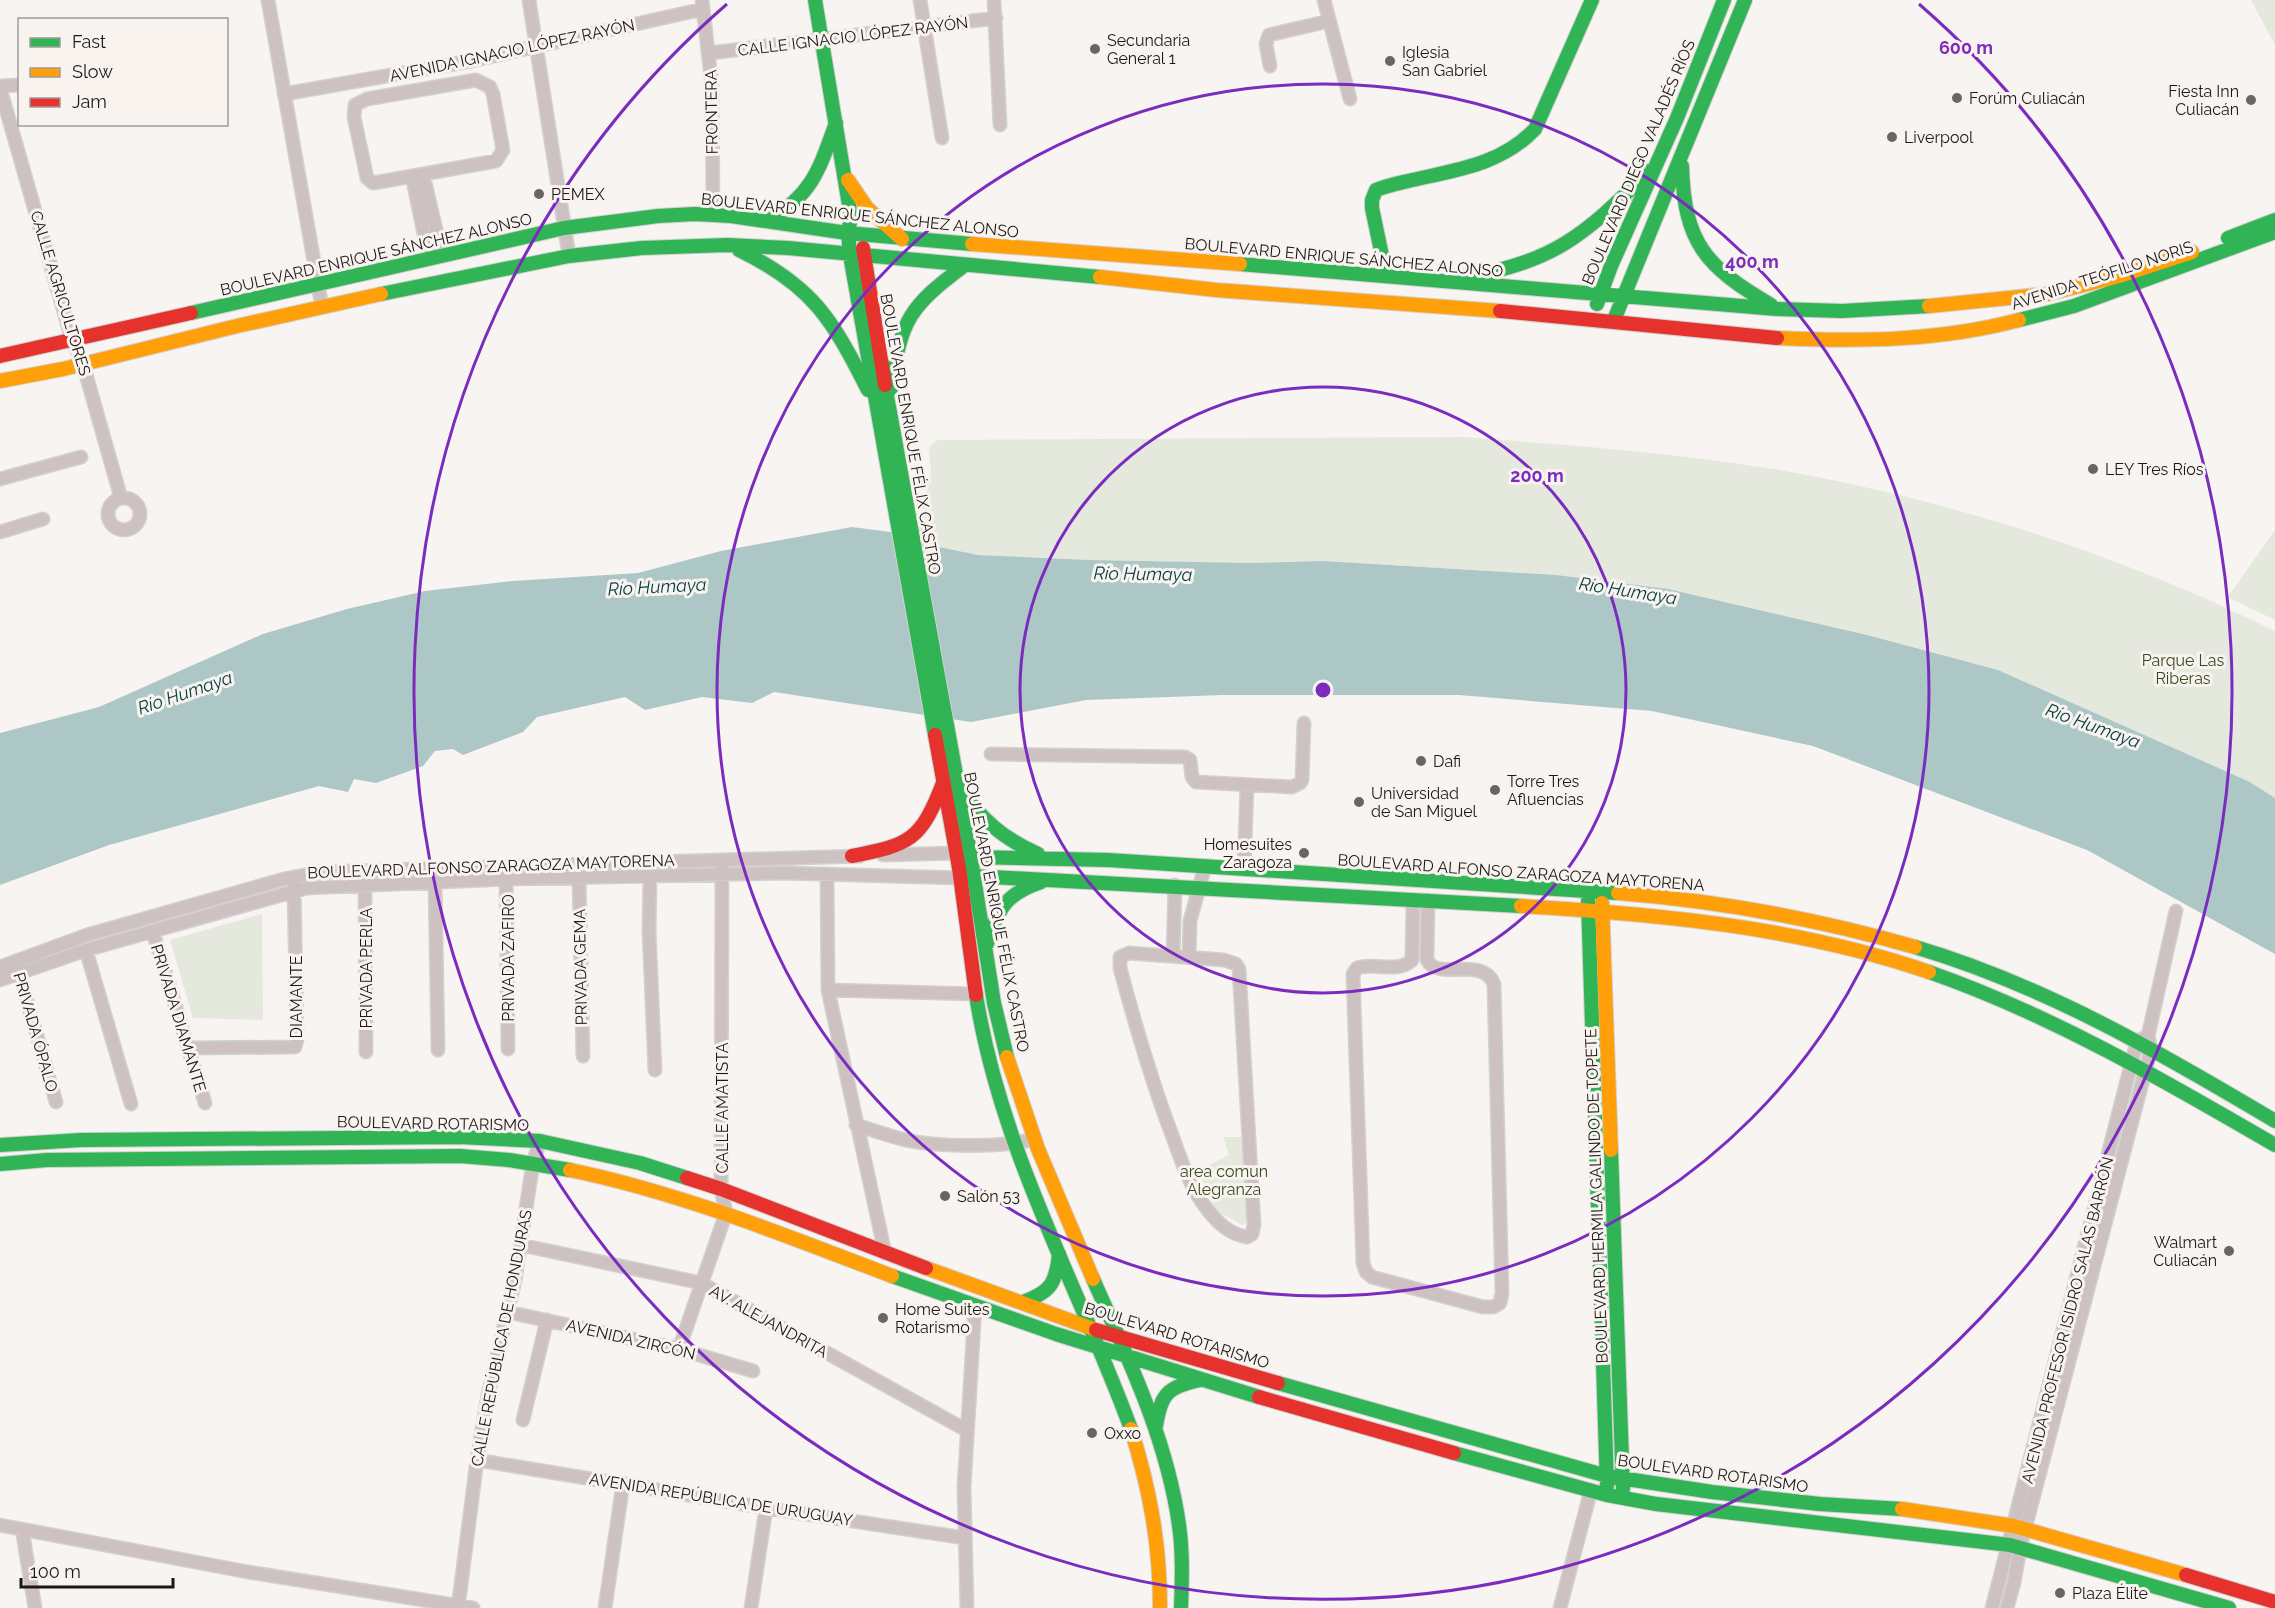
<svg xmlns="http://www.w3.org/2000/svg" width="2275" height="1608" viewBox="0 0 2275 1608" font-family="Raleway,sans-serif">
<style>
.green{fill:#e4e8dd}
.water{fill:#adc6c6}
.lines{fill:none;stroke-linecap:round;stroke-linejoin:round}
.street-casing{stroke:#d3d1d0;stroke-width:15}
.fast-casing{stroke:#d3d1d0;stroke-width:16}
.slow-casing{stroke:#d3d1d0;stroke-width:16}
.jam-casing{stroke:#d3d1d0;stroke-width:16}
.street{stroke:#cdc1c2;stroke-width:12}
.fast{stroke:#30b455;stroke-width:14}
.slow{stroke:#ff9f0a;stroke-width:14}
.jam{stroke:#e5322d;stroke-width:14}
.ring{fill:none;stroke:#7b2cbf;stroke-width:3}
.poi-dot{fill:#686664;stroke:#f9f3f0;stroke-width:2}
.labels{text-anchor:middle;stroke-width:6;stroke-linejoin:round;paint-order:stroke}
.street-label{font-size:16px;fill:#1b1917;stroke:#f9f3f0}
.poi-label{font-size:16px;fill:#1b1917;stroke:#f9f3f0;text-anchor:start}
.park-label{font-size:16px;fill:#354a1f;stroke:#f9f3f0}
.water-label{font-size:18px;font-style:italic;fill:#003e3f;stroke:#f9f3f0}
.centre{fill:#7b2cbf;stroke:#f9f3f0;stroke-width:3}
.ring-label{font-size:18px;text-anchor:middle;font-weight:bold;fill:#7b2cbf;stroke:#f9f3f0;stroke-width:6;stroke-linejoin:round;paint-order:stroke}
</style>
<rect width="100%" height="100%" fill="#f7f4f2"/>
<path class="green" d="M2251,0H2275V45Z
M1463,437C1567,445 1670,452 1773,469C1947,499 2117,553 2275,631V798L2250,782L1998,670L1871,636L1556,575L1323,561L1251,563L1089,560L978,555L939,547L913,535C919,516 928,494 931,474C933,462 922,447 938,440Z
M2275,530V620L2228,597Z
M262,914L263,1020L193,1018L170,940Z
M1223,1137H1242L1247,1222L1242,1225L1217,1211L1196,1167H1205L1229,1155Z"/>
<path class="water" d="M852,527L913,535L939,547L978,555L1089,560L1251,563L1323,561L1556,575L1668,589L1871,636L1998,670L2250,782L2275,798V954L2087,850L1813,746L1652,711L1459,695H1223L1086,700L971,722L774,692L752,703L702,697L645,710L625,697L537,717L523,732L463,755L453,749L435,751L423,766L376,783L354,779L348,792L319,786L109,845L0,885V733L99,707L263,634L347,609L425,591L513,581L638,573L721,551Z"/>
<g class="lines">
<defs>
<path id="street" d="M268,0L322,307
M529,0L569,256
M702,0L712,86L713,215
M920,0L942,138
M994,0L1000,125
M1324,0L1350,99
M710,53L996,18
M1270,66L1266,44L1269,35L1329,21
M476,80L490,87L493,94L503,150L496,161L379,182L373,183L367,178L354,117L355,105L367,99Z
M0,86L20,85
M0,88L72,340L83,364L121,498
M284,94L471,61L703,9
M423,174L442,255
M412,176L429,258
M0,479L81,457
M108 514a16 16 0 1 1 32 0a16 16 0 1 1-32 0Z
M0,532L43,519
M991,754L1185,757L1190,760L1192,777L1196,782L1292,787L1300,783L1302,780L1304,723
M883,855L957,853
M1244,869L1247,785
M506,871L508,1049
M827,874L828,990L885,1253
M650,877L649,931L655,1070
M579,878L583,1056
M435,882L438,1050
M365,885L366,1052
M1413,900L1412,960C1397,974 1375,962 1357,968L1353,974L1363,1263L1366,1272L1372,1277L1483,1307H1493L1500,1303L1502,1293L1494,984C1482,955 1439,982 1427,960L1428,900
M153,932L205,1103
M86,950L131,1104
M1129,953L1224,960L1236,964L1239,969L1254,1225L1252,1234L1247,1237C1229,1234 1218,1223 1207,1209C1190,1188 1181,1160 1172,1135C1151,1080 1135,1024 1120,968V957Z
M1173,956L1175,885
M1189,957L1190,921L1205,866
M17,966L56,1102
M0,967L87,935L284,879L320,872L860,856
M0,980L86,950L306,888L507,879L784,873L961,878
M828,990L976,994
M189,1048L295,1047L297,1040L294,884
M856,1125C872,1130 889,1136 905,1140C938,1147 1002,1148 1034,1139
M521,1245L701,1283L966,1430
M508,1312L679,1349L753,1371
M679,1349L726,1213L721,1189L722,869
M523,1420L547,1320
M477,1460L766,1508L965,1538
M0,1525L248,1572L473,1608
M22,1529L35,1608
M458,1608L477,1460L488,1395L515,1280L533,1163L540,1141
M605,1608L623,1483
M751,1608L766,1508
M967,1608L964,1487L975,1306
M1560,1608L1591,1490
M1992,1608L2137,1041L2144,1038
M2007,1608L2014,1583L2020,1548L2151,1049L2148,1036L2176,911"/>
<path id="fast" d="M815,0L851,217L848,233L850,255L935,735
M1682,166C1684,243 1706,267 1771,305
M769,221C813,193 819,170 836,123
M2228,238L2275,220
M739,250C813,286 832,319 868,390
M1240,264L1777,309L1842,311L1929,306
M1386,275L1372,208V200L1376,190C1388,185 1400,183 1412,180C1457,170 1502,164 1535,129L1592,0
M1463,277C1553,264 1587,233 1649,171
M381,294L569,256L642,248L727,245L788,248L1100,277
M1597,304L1611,266L1677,118L1724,0
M191,313L564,228L658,216L695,214L731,216L847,233L972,244
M1614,320L1745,0
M2019,320L2074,306L2275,232
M885,385L969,846L994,1003L1007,1057
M891,389C901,319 909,307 965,265
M960,790C984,821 1002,838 1038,854
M971,857L1108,860L1618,893
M974,876L1521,906
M1588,900L1607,1486
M987,944C998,909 1005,894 1041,882
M1915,947C2044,985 2161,1053 2275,1121
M1929,972C2052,1015 2163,1080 2275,1145
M976,995C1000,1149 1078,1285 1131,1429
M0,1145L81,1140L459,1137L540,1141L640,1163L687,1178
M1611,1150L1623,1489
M0,1164L47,1160L460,1156L509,1160L570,1170
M892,1276L1056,1334L1259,1397
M1093,1279C1128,1358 1167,1439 1179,1525C1183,1553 1182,1580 1181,1608
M1023,1302C1051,1292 1056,1283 1059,1254
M1278,1383L1607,1476L1712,1492L1820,1504L1902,1509
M1156,1426C1161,1393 1168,1387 1200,1380
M1454,1453L1607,1495L1656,1504L2010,1545L2229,1608"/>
<path id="slow" d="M848,180L867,208L902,239
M972,244L1240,264
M1100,277L1216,290L1500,311
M1929,306L2048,294L2119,276L2192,252
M1777,338C1857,342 1940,341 2019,320
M0,381L63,369L237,326L381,294
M1618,893C1719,901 1818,919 1915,947
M1602,903L1611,1150
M1521,906C1658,914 1799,927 1929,972
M1007,1057L1038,1149L1093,1279
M570,1170C681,1193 787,1236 892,1276
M926,1268L1096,1330
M1131,1429C1150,1490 1160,1544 1160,1608
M1902,1509L2014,1526L2186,1575"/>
<path id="jam" d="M863,248L885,385
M1500,311L1777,338
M0,356L191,313
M935,735L959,868L976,995
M852,856C910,845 921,840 943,783
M687,1178L721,1189L926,1268
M1096,1330L1278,1383
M1259,1397L1454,1453
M2186,1575L2275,1602"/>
</defs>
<use href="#street" class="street-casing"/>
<use href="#fast" class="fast-casing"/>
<use href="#slow" class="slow-casing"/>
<use href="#jam" class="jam-casing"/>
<use href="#street" class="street"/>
<use href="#fast" class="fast"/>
<use href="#slow" class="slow"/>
<use href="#jam" class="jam"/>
</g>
<g class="ring">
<circle cx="1323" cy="690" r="303"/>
<circle cx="1323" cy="690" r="606"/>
<path d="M1919 4A909 909 0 1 1 727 4"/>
</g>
<g class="poi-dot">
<circle cx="1095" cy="49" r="6"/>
<circle cx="1390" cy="61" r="6"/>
<circle cx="1957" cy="98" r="6"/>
<circle cx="2251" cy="100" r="6"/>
<circle cx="1892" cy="137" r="6"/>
<circle cx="539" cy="194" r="6"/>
<circle cx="2093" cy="469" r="6"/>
<circle cx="1421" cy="761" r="6"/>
<circle cx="1495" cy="790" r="6"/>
<circle cx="1359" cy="802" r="6"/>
<circle cx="1304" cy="853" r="6"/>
<circle cx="945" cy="1196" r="6"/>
<circle cx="2229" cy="1251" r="6"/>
<circle cx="883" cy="1318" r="6"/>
<circle cx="1092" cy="1433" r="6"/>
<circle cx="2060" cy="1593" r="6"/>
</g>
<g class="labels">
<g class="street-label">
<text transform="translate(853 36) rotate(-7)" y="6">CALLE IGNACIO LÓPEZ RAYÓN</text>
<text transform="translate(512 50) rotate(-12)" y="6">AVENIDA IGNACIO LÓPEZ RAYÓN</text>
<text transform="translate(711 112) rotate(-91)" y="6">FRONTERA</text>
<text transform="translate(1638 162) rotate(-67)" y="6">BOULEVARD DIEGO VALADÉS RÍOS</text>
<text transform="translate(860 215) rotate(6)" y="6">BOULEVARD ENRIQUE SÁNCHEZ ALONSO</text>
<text transform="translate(376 254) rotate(-13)" y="6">BOULEVARD ENRIQUE SÁNCHEZ ALONSO</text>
<text transform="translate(1344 257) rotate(5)" y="6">BOULEVARD ENRIQUE SÁNCHEZ ALONSO</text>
<text transform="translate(2102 275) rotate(-18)" y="6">AVENIDA TEÓFILO NORIS</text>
<text transform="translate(61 293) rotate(73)" y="6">CALLE AGRICULTORES</text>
<text transform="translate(911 434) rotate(80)" y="6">BOULEVARD ENRIQUE FÉLIX CASTRO</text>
<text transform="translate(491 866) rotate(-2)" y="6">BOULEVARD ALFONSO ZARAGOZA MAYTORENA</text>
<text transform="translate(1521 872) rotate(4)" y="6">BOULEVARD ALFONSO ZARAGOZA MAYTORENA</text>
<text transform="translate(997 912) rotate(79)" y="6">BOULEVARD ENRIQUE FÉLIX CASTRO</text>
<text transform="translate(508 958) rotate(-90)" y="6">PRIVADA ZAFIRO</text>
<text transform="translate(580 967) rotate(-91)" y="6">PRIVADA GEMA</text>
<text transform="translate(366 968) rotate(-90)" y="6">PRIVADA PERLA</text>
<text transform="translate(296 997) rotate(-90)" y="6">DIAMANTE</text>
<text transform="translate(179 1018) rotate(73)" y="6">PRIVADA DIAMANTE</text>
<text transform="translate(36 1032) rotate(74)" y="6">PRIVADA ÓPALO</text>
<text transform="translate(722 1108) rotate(-90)" y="6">CALLE AMATISTA</text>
<text transform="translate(433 1123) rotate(1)" y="6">BOULEVARD ROTARISMO</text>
<text transform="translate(1596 1196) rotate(-92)" y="6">BOULEVARD HERMILA GALINDO DE TOPETE</text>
<text transform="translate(2067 1320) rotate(-76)" y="6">AVENIDA PROFESOR ISIDRO SALAS BARRÓN</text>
<text transform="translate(769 1321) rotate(29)" y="6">AV. ALEJANDRITA</text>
<text transform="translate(1177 1335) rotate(17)" y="6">BOULEVARD ROTARISMO</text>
<text transform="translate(501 1338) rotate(-79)" y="6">CALLE REPÚBLICA DE HONDURAS</text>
<text transform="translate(631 1339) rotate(13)" y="6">AVENIDA ZIRCÓN</text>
<text transform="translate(1713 1473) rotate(8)" y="6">BOULEVARD ROTARISMO</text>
<text transform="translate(721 1499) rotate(9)" y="6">AVENIDA REPÚBLICA DE URUGUAY</text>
</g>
<g class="poi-label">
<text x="1107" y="46">Secundaria<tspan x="1107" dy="18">General 1</tspan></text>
<text x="1402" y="58">Iglesia<tspan x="1402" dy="18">San Gabriel</tspan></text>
<text x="2239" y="97" text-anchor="end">Fiesta Inn<tspan x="2239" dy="18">Culiacán</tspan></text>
<text x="1969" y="104">Forúm Culiacán</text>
<text x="1904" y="143">Liverpool</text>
<text x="551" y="200">PEMEX</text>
<text x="2105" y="475">LEY Tres Ríos</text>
<text x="1433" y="767">Dafi</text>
<text x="1507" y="787">Torre Tres<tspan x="1507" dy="18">Afluencias</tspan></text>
<text x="1371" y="799">Universidad<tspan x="1371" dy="18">de San Miguel</tspan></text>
<text x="1292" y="850" text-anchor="end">Homesuites<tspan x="1292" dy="18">Zaragoza</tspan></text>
<text x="957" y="1202">Salón 53</text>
<text x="2217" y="1248" text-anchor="end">Walmart<tspan x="2217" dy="18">Culiacán</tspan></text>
<text x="895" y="1315">Home Suites<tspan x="895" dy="18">Rotarismo</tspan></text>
<text x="1104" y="1439">Oxxo</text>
<text x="2072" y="1599">Plaza Élite</text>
</g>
<g class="park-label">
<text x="2183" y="666">Parque Las<tspan x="2183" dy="18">Riberas</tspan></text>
<text x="1224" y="1177">area comun<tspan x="1224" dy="18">Alegranza</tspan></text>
</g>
<g class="water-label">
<text transform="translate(1143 574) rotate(1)" y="6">Río Humaya</text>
<text transform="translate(657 587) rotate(-3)" y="6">Río Humaya</text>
<text transform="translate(1628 591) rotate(9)" y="6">Río Humaya</text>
<text transform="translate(185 693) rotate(-19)" y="6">Río Humaya</text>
<text transform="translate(2093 726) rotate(20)" y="6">Río Humaya</text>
</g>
</g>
<circle cx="1323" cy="690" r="9" class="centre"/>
<g class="ring-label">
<text x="1966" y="54">600 m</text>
<text x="1752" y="268">400 m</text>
<text x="1537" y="482">200 m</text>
</g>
<rect x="18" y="18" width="210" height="108" fill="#f9f3f0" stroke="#a09c99" stroke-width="1.5"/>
<rect x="30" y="38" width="30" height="9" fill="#30b455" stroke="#a09c99" stroke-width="1.5"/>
<text x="72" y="48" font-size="18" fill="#1b1917">Fast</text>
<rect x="30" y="68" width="30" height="9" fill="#ff9f0a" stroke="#a09c99" stroke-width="1.5"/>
<text x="72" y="78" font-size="18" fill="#1b1917">Slow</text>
<rect x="30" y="98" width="30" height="9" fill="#e5322d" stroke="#a09c99" stroke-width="1.5"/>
<text x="72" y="108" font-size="18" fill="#1b1917">Jam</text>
<path d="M21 1578v9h152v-9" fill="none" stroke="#1b1917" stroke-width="3"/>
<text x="30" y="1578" font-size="18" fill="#1b1917" stroke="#f9f3f0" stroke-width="4.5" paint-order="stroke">100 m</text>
</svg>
